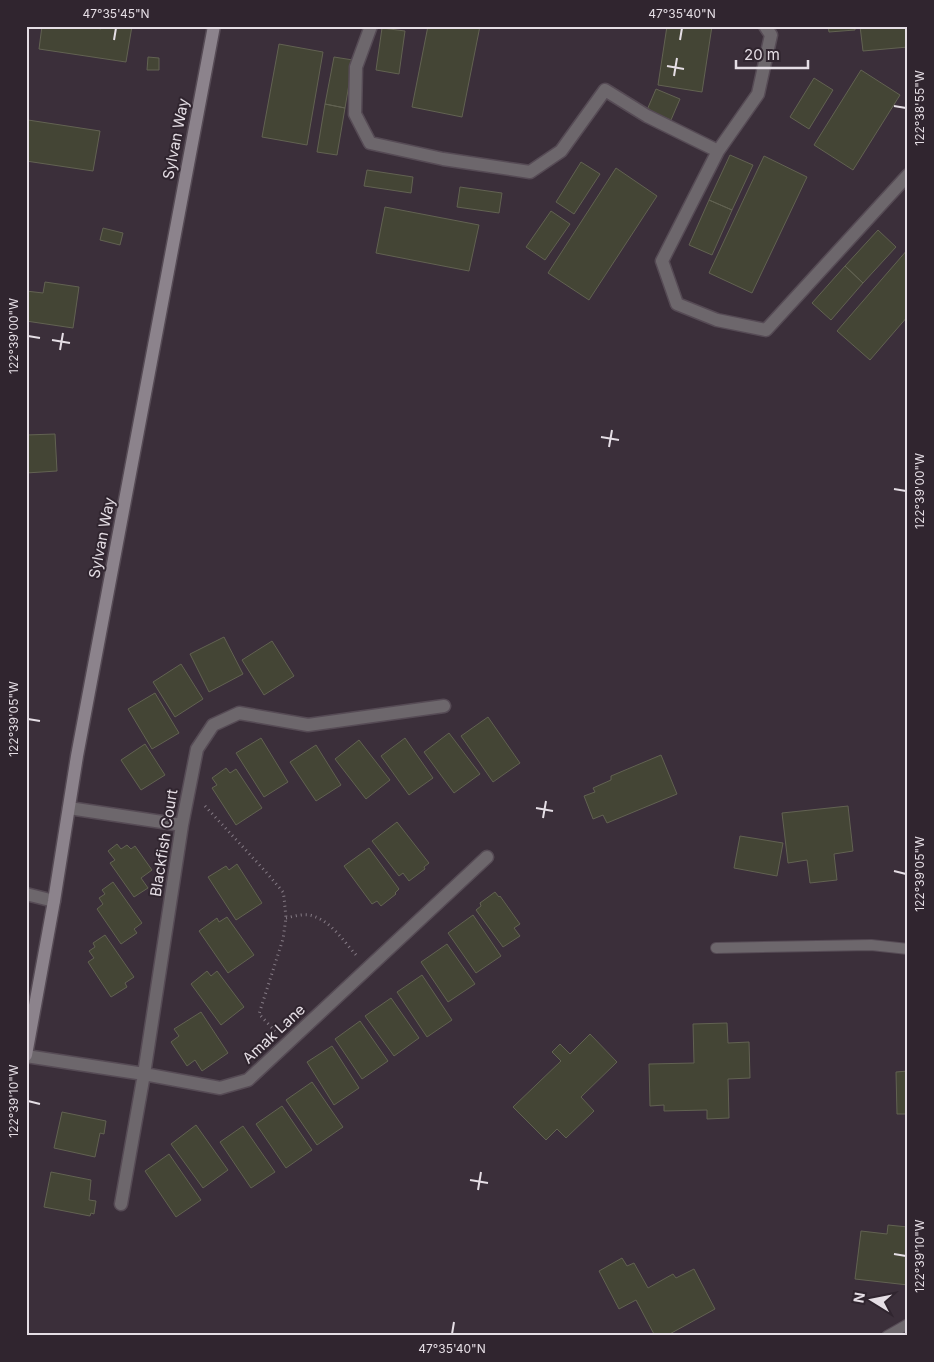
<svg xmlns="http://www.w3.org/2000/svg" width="934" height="1362" viewBox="0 0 934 1362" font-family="Inter,sans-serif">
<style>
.building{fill:#444535;stroke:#626252}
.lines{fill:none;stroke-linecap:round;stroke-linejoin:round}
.lane-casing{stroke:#564b55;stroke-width:12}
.street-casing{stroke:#564b55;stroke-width:15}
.secondary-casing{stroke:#564b55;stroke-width:15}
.path{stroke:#857b85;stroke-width:3;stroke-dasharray:1 4;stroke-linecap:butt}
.lane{stroke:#6d676c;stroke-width:10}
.street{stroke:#6d676c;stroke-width:12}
.secondary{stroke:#8c838c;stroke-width:12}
.ticks{fill:none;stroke:#e5dee5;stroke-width:2}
.labels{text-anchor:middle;stroke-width:4;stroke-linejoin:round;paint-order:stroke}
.street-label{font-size:15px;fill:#e5dee5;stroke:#30252f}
.neatline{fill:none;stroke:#e5dee5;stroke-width:2}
.ticks-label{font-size:12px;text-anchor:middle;fill:#e5dee5}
</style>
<rect width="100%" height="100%" fill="#3b2f3a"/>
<path class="building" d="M42,26H86L101,29V26H132L126,62L39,49Z
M428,26H480L462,117L412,107Z
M667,26H712L702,92L658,85Z
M828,26H855V30L829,32Z
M860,26H907L908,47L863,51Z
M382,28L405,31L399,74L376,70Z
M279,44L323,52L307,145L262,137Z
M148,57L159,58V70H147Z
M334,57L353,60L345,108L325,104Z
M861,70L900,95L853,170L814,145Z
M814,78L833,90L809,129L790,117Z
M656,89L680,99L671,120L647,110Z
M325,104L345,108L337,155L317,152Z
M28,120L100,131L93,171L26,161Z
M730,155L753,165L732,210L709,200Z
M764,156L807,177L752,293L709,273Z
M581,162L600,174L574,214L556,202Z
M616,168L657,196L589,300L548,273Z
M367,170L413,177L411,193L364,186Z
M460,187L502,193L499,213L457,207Z
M709,200L732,210L712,255L689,245Z
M385,207L479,225L469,271L376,253Z
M551,211L570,224L545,260L526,247Z
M103,228L123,233L120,245L100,240Z
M878,230L896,247L863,283L845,266Z
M908,249V316L870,360L837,331Z
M845,266L863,283L831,320L812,303Z
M45,282L79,287L73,328L26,321V291L43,293Z
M55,434L57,471L26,473V435Z
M224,637L243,674L209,692L190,654Z
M272,641L294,676L264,695L242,660Z
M181,664L203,699L175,717L153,682Z
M155,693L179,733L152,749L128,709Z
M488,717L520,763L493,782L461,736Z
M449,733L480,774L454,793L424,752Z
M261,738L288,782L264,797L236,753Z
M405,738L433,778L409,795L381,756Z
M359,740L390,780L366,799L335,759Z
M145,744L165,775L141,790L121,760Z
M316,745L341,785L316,801L290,762Z
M661,755L677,794L607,823L603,815L593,819L584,796L595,792L593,788L611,780V776Z
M226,768L230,773L236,769L262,808L236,825L212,788L217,785L212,778Z
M848,806L853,851L834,854L837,880L810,883L807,860L788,863L782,813Z
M397,822L429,863L424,867L425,869L409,881L403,873L399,876L372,841Z
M740,836L783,843L777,876L734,868Z
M117,844L121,849L127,845L131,849L135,846L152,870L141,878L148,888L134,897L110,863L115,860L108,851Z
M369,848L399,889L395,893L396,894L381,906L377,901L372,904L344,866Z
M237,864L262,903L236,920L208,877L226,866L229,870Z
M113,882L142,923L134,929L137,933L121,944L97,909L103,904L99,898L105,894L102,890Z
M495,892L499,897L500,896L520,924L514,928L520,936L503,947L476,910L481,906L480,903Z
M473,915L501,956L476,973L448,933Z
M227,917L254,955L228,973L199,931L217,918L219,922Z
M105,935L134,977L125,983L127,987L111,997L88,962L94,958L89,951L95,947L93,943Z
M447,944L475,984L448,1002L421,962Z
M207,971L211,976L217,971L244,1007L221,1025L191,984Z
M422,975L452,1020L427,1037L397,992Z
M391,998L419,1038L394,1056L365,1016Z
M201,1012L228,1053L202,1071L195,1060L187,1066L171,1042L179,1036L174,1029Z
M360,1021L388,1061L362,1079L335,1039Z
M727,1023L728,1043L749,1042L750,1078L728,1079L729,1118L707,1119V1110L664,1111V1105L650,1106L649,1064L694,1063L693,1024Z
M590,1034L617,1062L581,1097L594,1111L566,1138L557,1129L546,1140L513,1107L561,1061L552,1052L560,1044L570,1054Z
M332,1046L359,1088L334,1105L307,1062Z
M908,1071V1114H897L896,1072Z
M312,1082L343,1127L317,1145L286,1100Z
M282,1106L312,1150L286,1168L256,1124Z
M62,1112L106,1121L104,1134L100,1133L95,1157L54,1148Z
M196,1125L228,1170L203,1188L171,1144Z
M243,1126L275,1172L251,1188L220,1142Z
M169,1154L201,1200L176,1217L145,1171Z
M51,1172L91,1180L89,1200L96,1201L94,1214L91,1213L90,1216L44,1207Z
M888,1225L908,1227V1285L855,1279L861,1231L887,1234Z
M622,1258L627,1266L634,1263L648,1288L673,1274L676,1278L694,1269L715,1309L666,1336H655L636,1300L619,1309L599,1271Z"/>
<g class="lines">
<defs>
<path id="lane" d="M716,948L871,945L908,949
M887,1336L908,1324"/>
<path id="street" d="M371,26L356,67L355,114L370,143L443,159L530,172L561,151L605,90L647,116L718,151
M765,26L771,35L758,94L718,151L662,261L677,304L717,320L766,330L908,175
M69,808L182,825
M26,894L54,901
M26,1056L144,1074L220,1088L248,1080L487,857
M121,1204L144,1074L182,825L197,749L213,725L239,713L308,725L444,706"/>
<path id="secondary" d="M26,1055L54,901L77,756L214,26"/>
</defs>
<use href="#lane" class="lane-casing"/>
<use href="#street" class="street-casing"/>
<use href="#secondary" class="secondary-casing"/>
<path class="path" d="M205,806L266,872L283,892L284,897L286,918L283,939L259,1014L275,1031
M286,918C295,916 305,913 313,916C332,922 344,942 357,956"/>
<use href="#lane" class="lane"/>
<use href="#street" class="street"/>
<use href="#secondary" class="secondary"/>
</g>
<path class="ticks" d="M114,40L116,28M680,40L682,28M667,66L684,69M674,76L677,58M894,106L906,108M28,336L40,338M52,340L70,343M60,350L63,333M601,437L619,440M609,447L612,430M894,489L906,491M28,719L40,721M536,808L553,811M543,818L546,801M894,871L906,874M28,1101L40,1104M470,1180L488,1183M478,1190L481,1172M894,1254L906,1256M452,1334L454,1322"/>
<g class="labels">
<g class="street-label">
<text transform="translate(176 139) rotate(-79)" y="5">Sylvan Way</text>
<text transform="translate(102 538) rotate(-79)" y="5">Sylvan Way</text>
<text transform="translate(164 843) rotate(-81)" y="5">Blackfish Court</text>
<text transform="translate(274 1034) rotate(-43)" y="5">Amak Lane</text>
</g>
</g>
<rect width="934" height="1362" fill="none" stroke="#30252f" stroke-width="55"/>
<g transform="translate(872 1300) rotate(280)" stroke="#30252f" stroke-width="4" paint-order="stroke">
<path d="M0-4L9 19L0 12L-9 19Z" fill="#e5dee5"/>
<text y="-8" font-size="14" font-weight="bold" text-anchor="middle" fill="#e5dee5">N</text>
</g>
<path d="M736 60v8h72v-8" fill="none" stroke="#e5dee5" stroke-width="2.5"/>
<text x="744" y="60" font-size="15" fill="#e5dee5" stroke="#30252f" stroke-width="4" paint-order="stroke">20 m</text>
<rect x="28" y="28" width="878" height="1306" class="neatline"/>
<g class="ticks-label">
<text x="116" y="18">47°35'45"N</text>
<text x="682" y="18">47°35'40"N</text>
<text transform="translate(920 108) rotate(-90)" y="4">122°38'55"W</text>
<text transform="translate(14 336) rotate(-90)" y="4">122°39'00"W</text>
<text transform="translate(920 491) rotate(-90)" y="4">122°39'00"W</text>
<text transform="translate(14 719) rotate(-90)" y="4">122°39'05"W</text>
<text transform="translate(920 874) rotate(-90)" y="4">122°39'05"W</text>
<text transform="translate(14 1101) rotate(-90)" y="4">122°39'10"W</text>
<text transform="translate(920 1256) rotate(-90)" y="4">122°39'10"W</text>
<text x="452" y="1353">47°35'40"N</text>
</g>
</svg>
